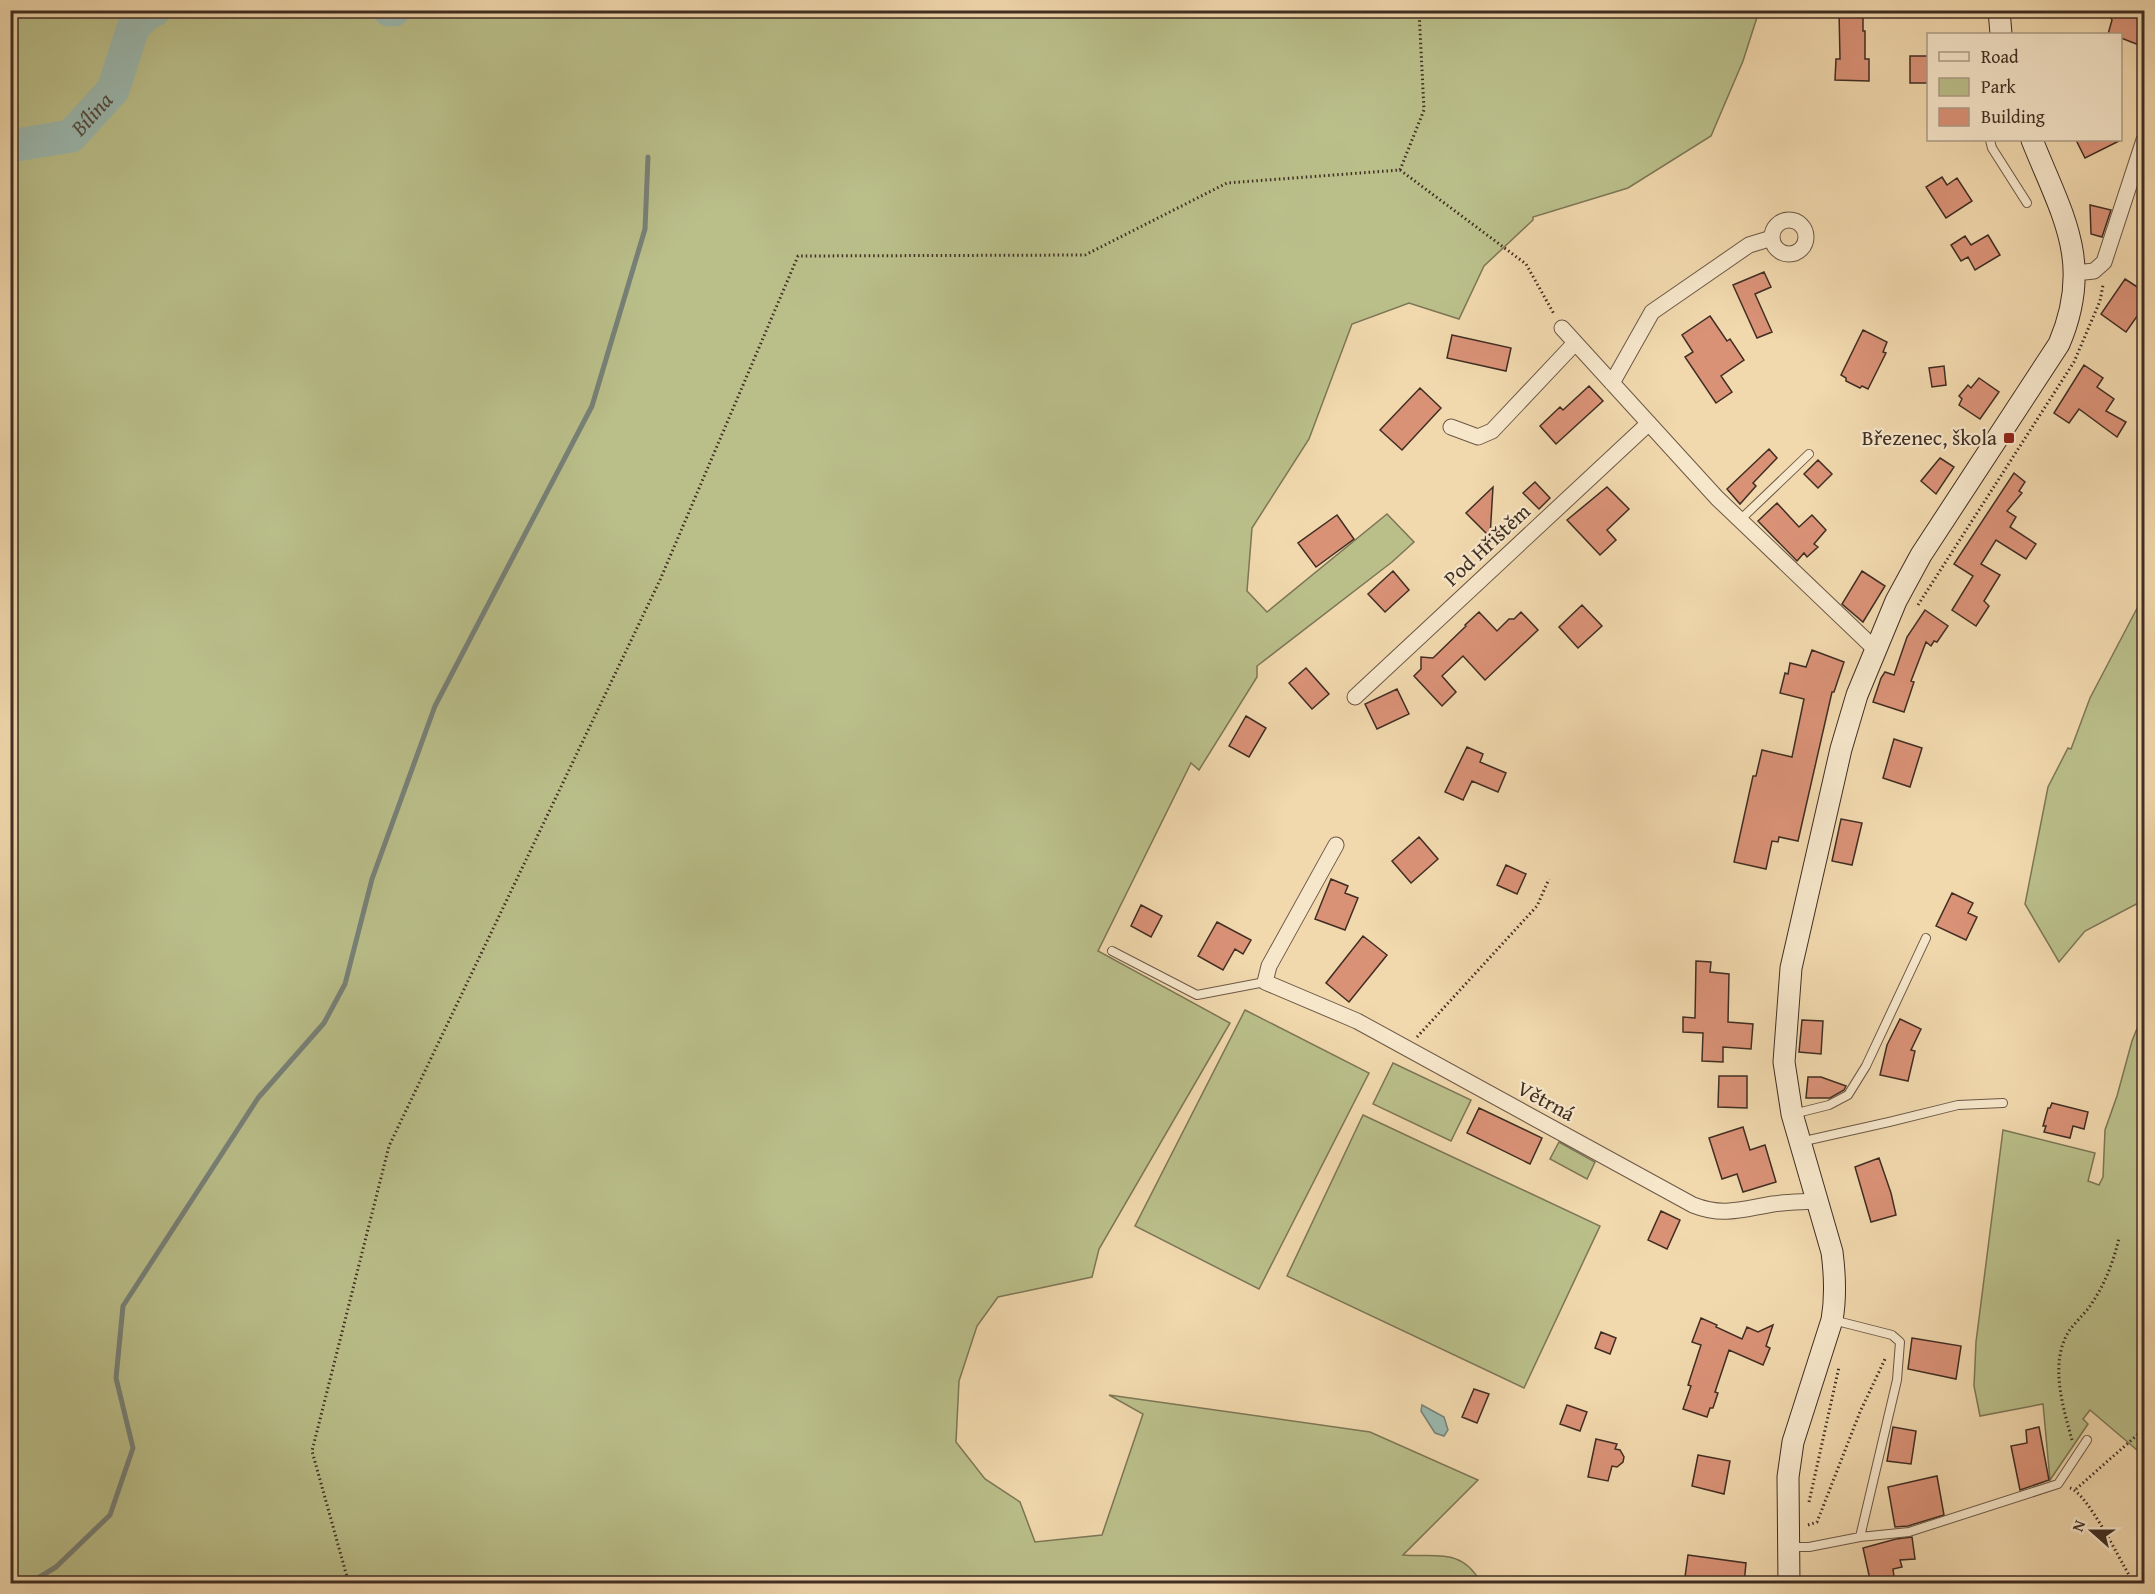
<svg xmlns="http://www.w3.org/2000/svg" width="2155" height="1594" viewBox="0 0 2155 1594" font-family="'Gentium Book Plus',serif">
<style>
.green{fill:#babf8a;stroke:#7d7656;stroke-width:1.5}
.water{fill:#9bb9b0;stroke:#778178;stroke-width:1.5}
.lines{fill:none;stroke-linecap:round;stroke-linejoin:round}
.stream{stroke:#778178;stroke-width:5}
.river{stroke:#9bb9b0;stroke-width:33}
.building{fill:#da9277;stroke:#402e23;stroke-width:1.5}
.lane-casing{stroke:#6c5846;stroke-width:10}
.street-casing{stroke:#6c5846;stroke-width:17}
.secondary-casing{stroke:#402e23;stroke-width:23}
.path{stroke:#402e23;stroke-width:3;stroke-dasharray:1.5 3;stroke-linecap:butt}
.lane{stroke:#f6e6ca;stroke-width:8}
.street{stroke:#f6e6ca;stroke-width:15}
.secondary{stroke:#f6e6ca;stroke-width:21}
.poi-dot{fill:#8f2418;stroke:#f6e6ca;stroke-width:2}
.labels{text-anchor:middle;stroke-width:4.5;stroke-linejoin:round;paint-order:stroke}
.poi-label{font-size:21px;fill:#402e23;stroke:#f6e6ca;text-anchor:end}
.street-label{font-size:21px;fill:#402e23;stroke:#f6e6ca}
.water-label{font-size:22px;font-style:italic;fill:#524a3f;stroke:#f6e6ca}
</style>
<rect width="100%" height="100%" fill="#f1d8ad"/>
<filter id="stains"><feTurbulence type="fractalNoise" baseFrequency=".00333" numOctaves="4"/><feColorMatrix values="0 0 0 0 .2 0 0 0 0 .09 0 0 0 0 .02 0 0 0 .5 -.17"/></filter>
<radialGradient id="worn" r=".72"><stop offset=".6" stop-color="#630" stop-opacity="0"/><stop offset="1" stop-color="#630" stop-opacity=".3"/></radialGradient>
<path class="green" d="M11,10L1759,11L1743,61L1711,136L1628,188L1533,217V220L1484,266L1459,319L1409,303L1352,324L1309,439L1252,528L1247,591L1267,612L1387,514L1414,542L1392,562L1257,666V677L1199,770L1191,763L1098,951L1230,1023L1099,1249L1092,1277L998,1297L977,1326L959,1381L956,1442L985,1479L1020,1502L1035,1542L1102,1535L1143,1414L1109,1395L1370,1432L1478,1480L1403,1555C1435,1558 1462,1547 1481,1583H11Z
M2144,595V900L2085,931L2059,962L2025,904L2048,787L2068,748L2071,749L2090,698Z
M1245,1010L1369,1073L1259,1289L1135,1226Z
M2144,1011V1456L2090,1410L2083,1419L2088,1424L2050,1480L2043,1404L1980,1416L1974,1386L1976,1342L2003,1130L2095,1153L2088,1181L2099,1185L2103,1177L2105,1130L2117,1096L2132,1041Z
M1393,1063L1471,1100L1451,1141L1373,1104Z
M1363,1115L1600,1226L1524,1388L1287,1276Z
M1559,1142L1595,1162L1587,1179L1550,1159Z"/>
<path class="water" d="M1422,1405L1444,1417L1448,1430L1444,1436L1435,1433L1421,1411Z"/>
<g class="lines">
<path class="stream" d="M28,1584L56,1567L110,1515L133,1448L116,1378L123,1306L258,1098L324,1023L345,984L372,879L435,706L592,406L645,229L648,157"/>
<g class="river">
<path d="M389,10H394"/>
<path id="s1" d="M10,146L71,136L113,90L133,28L144,16L155,10"/>
</g>
</g>
<path class="building" d="M1839,10H1863V31H1865V59H1869V81L1835,80L1836,59H1840Z
M2107,10H2115L2145,21V31L2139,45L2121,38V34H2108L2112,20Z
M1910,56H1929V83H1910Z
M2076,140H2121L2085,158Z
M1942,177L1947,185L1957,178L1972,201L1946,218L1926,187Z
M2090,205L2111,210L2102,237L2091,234Z
M1988,235L2000,255L1975,270L1968,257L1961,261L1951,245L1965,236L1971,245Z
M1764,272L1771,287L1755,294L1772,332L1757,338L1733,285Z
M2125,279L2145,292V305L2126,332L2101,314Z
M1710,316L1727,341L1730,339L1744,360L1721,376L1732,392L1716,403L1685,357L1693,352L1682,335Z
M1863,330L1887,342L1883,352L1886,353L1868,389L1862,386L1860,388L1846,381V378L1841,375Z
M1452,335L1511,348L1506,371L1447,358Z
M2084,365L2103,378L2097,387L2114,399L2106,411L2126,422L2117,437L2079,409L2069,423L2054,413Z
M1944,366L1946,385L1932,387L1929,368Z
M1979,378L1999,392L1980,419L1959,405L1962,399L1959,396L1968,385L1971,388Z
M1589,386L1603,401L1556,444L1540,426L1560,407L1563,410Z
M1420,388L1441,408L1402,450L1380,430Z
M1769,449L1777,458L1753,483L1756,486L1740,504L1727,489Z
M1940,458L1954,467L1936,494L1921,481Z
M1818,460L1832,474L1818,488L1804,474Z
M2014,473L2025,482L2019,491L2022,493L2007,511L2016,517L2010,527L2036,544L2026,559L1996,540L1981,564L2000,575L1984,601L1989,606L1976,626L1952,610L1973,576L1954,564Z
M1535,482L1550,498L1539,509L1523,493Z
M1493,487L1490,537L1466,513Z
M1607,487L1629,509L1607,530L1616,540L1600,555L1567,520Z
M1777,503L1799,527L1812,515L1826,530L1814,544L1818,547L1807,557L1804,553L1797,561L1758,521Z
M1337,515L1354,539L1316,567L1298,543Z
M1393,571L1409,590L1385,612L1368,594Z
M1862,571L1885,586L1863,622L1842,604Z
M1582,605L1602,626L1578,648L1559,627Z
M1925,610L1948,626L1937,642L1934,641L1931,646L1926,642L1911,681L1914,682L1904,712L1873,702L1881,678L1885,672L1894,675L1907,637Z
M1479,612L1497,631L1509,619H1514L1521,612L1538,630L1485,680L1463,656L1442,676L1456,692L1442,706L1414,676L1421,669V657L1433,658L1466,626L1465,625Z
M1812,650L1844,662L1834,692H1832L1798,841L1779,837L1778,842L1772,841L1766,869L1734,862L1753,776H1756L1762,750L1792,757L1804,699L1780,693L1785,673L1788,674L1790,663L1806,667Z
M1306,668L1329,694L1312,709L1289,683Z
M1397,689L1409,714L1377,729L1365,704Z
M1246,716L1266,728L1249,757L1229,746Z
M1894,739L1922,748L1910,787L1883,778Z
M1467,747L1483,754L1480,762L1506,773L1498,792L1472,781L1463,800L1445,792Z
M1841,819L1862,823L1852,865L1832,861Z
M1419,837L1438,859L1411,883L1392,861Z
M1506,865L1526,874L1517,894L1497,885Z
M1331,879L1348,886L1345,893L1358,898L1345,930L1315,919Z
M1952,893L1973,903L1968,913L1977,917L1966,940L1936,926Z
M1141,905L1162,916L1151,937L1131,926Z
M1217,922L1251,940L1243,954L1235,949L1223,970L1198,956Z
M1363,936L1387,955L1349,1002L1326,983Z
M1696,961L1711,962L1710,972L1729,974L1728,1022L1753,1024L1751,1049L1723,1047V1062L1702,1061L1703,1033L1683,1032V1017L1695,1018Z
M1900,1019L1921,1029L1911,1050L1915,1051L1908,1081L1880,1075L1887,1045Z
M1802,1020L1823,1021L1821,1054L1799,1052Z
M1719,1076H1747V1108L1718,1107Z
M1808,1077H1821L1846,1086L1844,1090L1830,1098H1806Z
M2052,1103L2088,1112L2084,1129L2073,1126L2070,1138L2044,1132L2046,1126H2043L2048,1108H2050Z
M1479,1108L1542,1138L1530,1164L1467,1133Z
M1743,1127L1750,1150L1765,1145L1776,1182L1743,1192L1737,1174L1722,1179L1709,1138Z
M1879,1158L1891,1193L1896,1215L1871,1222L1855,1167Z
M1661,1211L1680,1220L1667,1249L1648,1240Z
M1701,1318L1717,1325L1716,1327L1742,1339L1747,1327L1758,1332L1773,1325L1766,1346L1770,1348L1763,1365L1729,1350L1715,1392L1718,1393L1713,1408H1710L1707,1417L1683,1409L1691,1386L1688,1385L1701,1345L1692,1342Z
M1601,1332L1616,1338L1610,1354L1595,1348Z
M1912,1338L1961,1346L1956,1379L1908,1369Z
M1474,1389L1489,1394L1477,1423L1462,1417Z
M1567,1405L1587,1412L1580,1431L1560,1424Z
M1893,1427L1916,1431L1911,1464L1887,1461Z
M2039,1427L2049,1480L2020,1490L2011,1446L2027,1443L2026,1430Z
M1596,1439L1617,1444L1615,1449L1620,1450L1624,1457L1623,1462L1617,1467L1612,1466L1608,1481L1588,1477Z
M1698,1455L1730,1461L1724,1494L1692,1486Z
M1937,1476L1944,1515L1908,1526L1895,1527L1888,1487Z
M1912,1537L1915,1559L1900,1560L1902,1567L1893,1569L1895,1584H1871L1863,1548L1896,1539Z
M1688,1555L1746,1563L1744,1584H1707L1708,1580L1685,1577Z"/>
<g class="lines">
<defs>
<path id="lane" d="M1990,140L1992,148L2027,203
M1740,520L1809,454
M1112,951L1197,995L1265,982
M1793,1114L1829,1105L1848,1095L1866,1066L1926,938
M1800,1142L1889,1122L1958,1105L2003,1103
M1833,1320L1892,1335L1900,1342L1897,1380L1860,1537
M1791,1547H1809L1860,1537L1909,1532L2058,1484L2087,1440"/>
<path id="street" d="M1772 237a17 17 0 1 1 34 0a17 17 0 1 1-34 0Z
M2075,273L2094,271L2104,262L2144,140
M1562,328L1717,498L1875,649
M1612,383L1652,312L1749,245L1772,238
M1451,427L1478,437L1492,431L1575,343
M1355,697L1649,423
M1336,845L1269,966L1265,982L1357,1021L1693,1205C1723,1217 1743,1209 1773,1204C1787,1202 1802,1202 1816,1201"/>
<path id="secondary" d="M1999,10L2001,34
M1789,1584L1788,1477L1793,1442L1832,1320C1836,1297 1835,1275 1832,1252L1792,1114L1784,1062L1791,968L1841,749L1857,695L1896,601L1921,555L2059,344C2094,262 2062,215 2032,140"/>
</defs>
<use href="#lane" class="lane-casing"/>
<use href="#street" class="street-casing"/>
<use href="#secondary" class="secondary-casing"/>
<path class="path" d="M1400,170L1526,264L1554,314
M1918,605L2074,362L2100,301L2103,285
M1417,1037L1537,906L1549,879
M2072,1440C2063,1407 2049,1363 2069,1331C2074,1324 2081,1317 2087,1310C2103,1289 2113,1264 2119,1238
M2070,1488C2087,1493 2119,1558 2129,1575L2131,1584
M2076,1489L2144,1429
M1809,1502L1839,1367
M1808,1525L1817,1522L1860,1412L1885,1359
M349,1584L312,1451L389,1146L660,580L798,256L1085,255L1227,183L1400,170L1424,110L1419,10"/>
<use href="#lane" class="lane"/>
<use href="#street" class="street"/>
<use href="#secondary" class="secondary"/>
</g>
<rect class="poi-dot" x="2003" y="432" width="12" height="12" rx="3"/>
<g class="labels">
<g class="poi-label">
<text x="1997" y="445">Březenec, škola</text>
</g>
<g class="street-label">
<text transform="translate(1487 545) rotate(-43)" y="7">Pod Hřištěm</text>
<text transform="translate(1546 1101) rotate(28)" y="7">Větrná</text>
</g>
<g class="water-label">
<text dy="8" stroke="none"><textPath href="#s1" startOffset="92">Bílina</textPath></text>
</g>
</g>
<rect width="2155" height="1594" fill="none" stroke="#f1d8ad" stroke-width="36"/>
<rect x="12" y="12" width="2131" height="1570" fill="none" stroke="#402e23" stroke-width="3"/>
<rect x="18" y="18" width="2119" height="1558" fill="none" stroke="#402e23" stroke-width="1.5"/>
<rect x="1927" y="33" width="195" height="108" fill="#f6e6ca" stroke="#ad9c87" stroke-width="1.5"/>
<rect x="1939" y="52" width="30" height="9" fill="#f6e6ca" stroke="#ad9c87" stroke-width="1.5"/>
<text x="1981" y="63" font-size="18" fill="#402e23">Road</text>
<rect x="1939" y="78" width="30" height="18" fill="#babf8a" stroke="#ad9c87" stroke-width="1.5"/>
<text x="1981" y="93" font-size="18" fill="#402e23">Park</text>
<rect x="1939" y="108" width="30" height="18" fill="#da9277" stroke="#ad9c87" stroke-width="1.5"/>
<text x="1981" y="123" font-size="18" fill="#402e23">Building</text>
<g transform="translate(2092 1531) rotate(291)" stroke="#f6e6ca" stroke-width="4.5" paint-order="stroke">
<path d="M0-4.5L10 22L0 15L-10 22Z" fill="#402e23"/>
<text y="-9" font-size="16" font-weight="bold" text-anchor="middle" fill="#402e23">N</text>
</g>
<rect width="100%" height="100%" filter="url(#stains)"/>
<rect width="100%" height="100%" fill="url(#worn)"/>
</svg>
